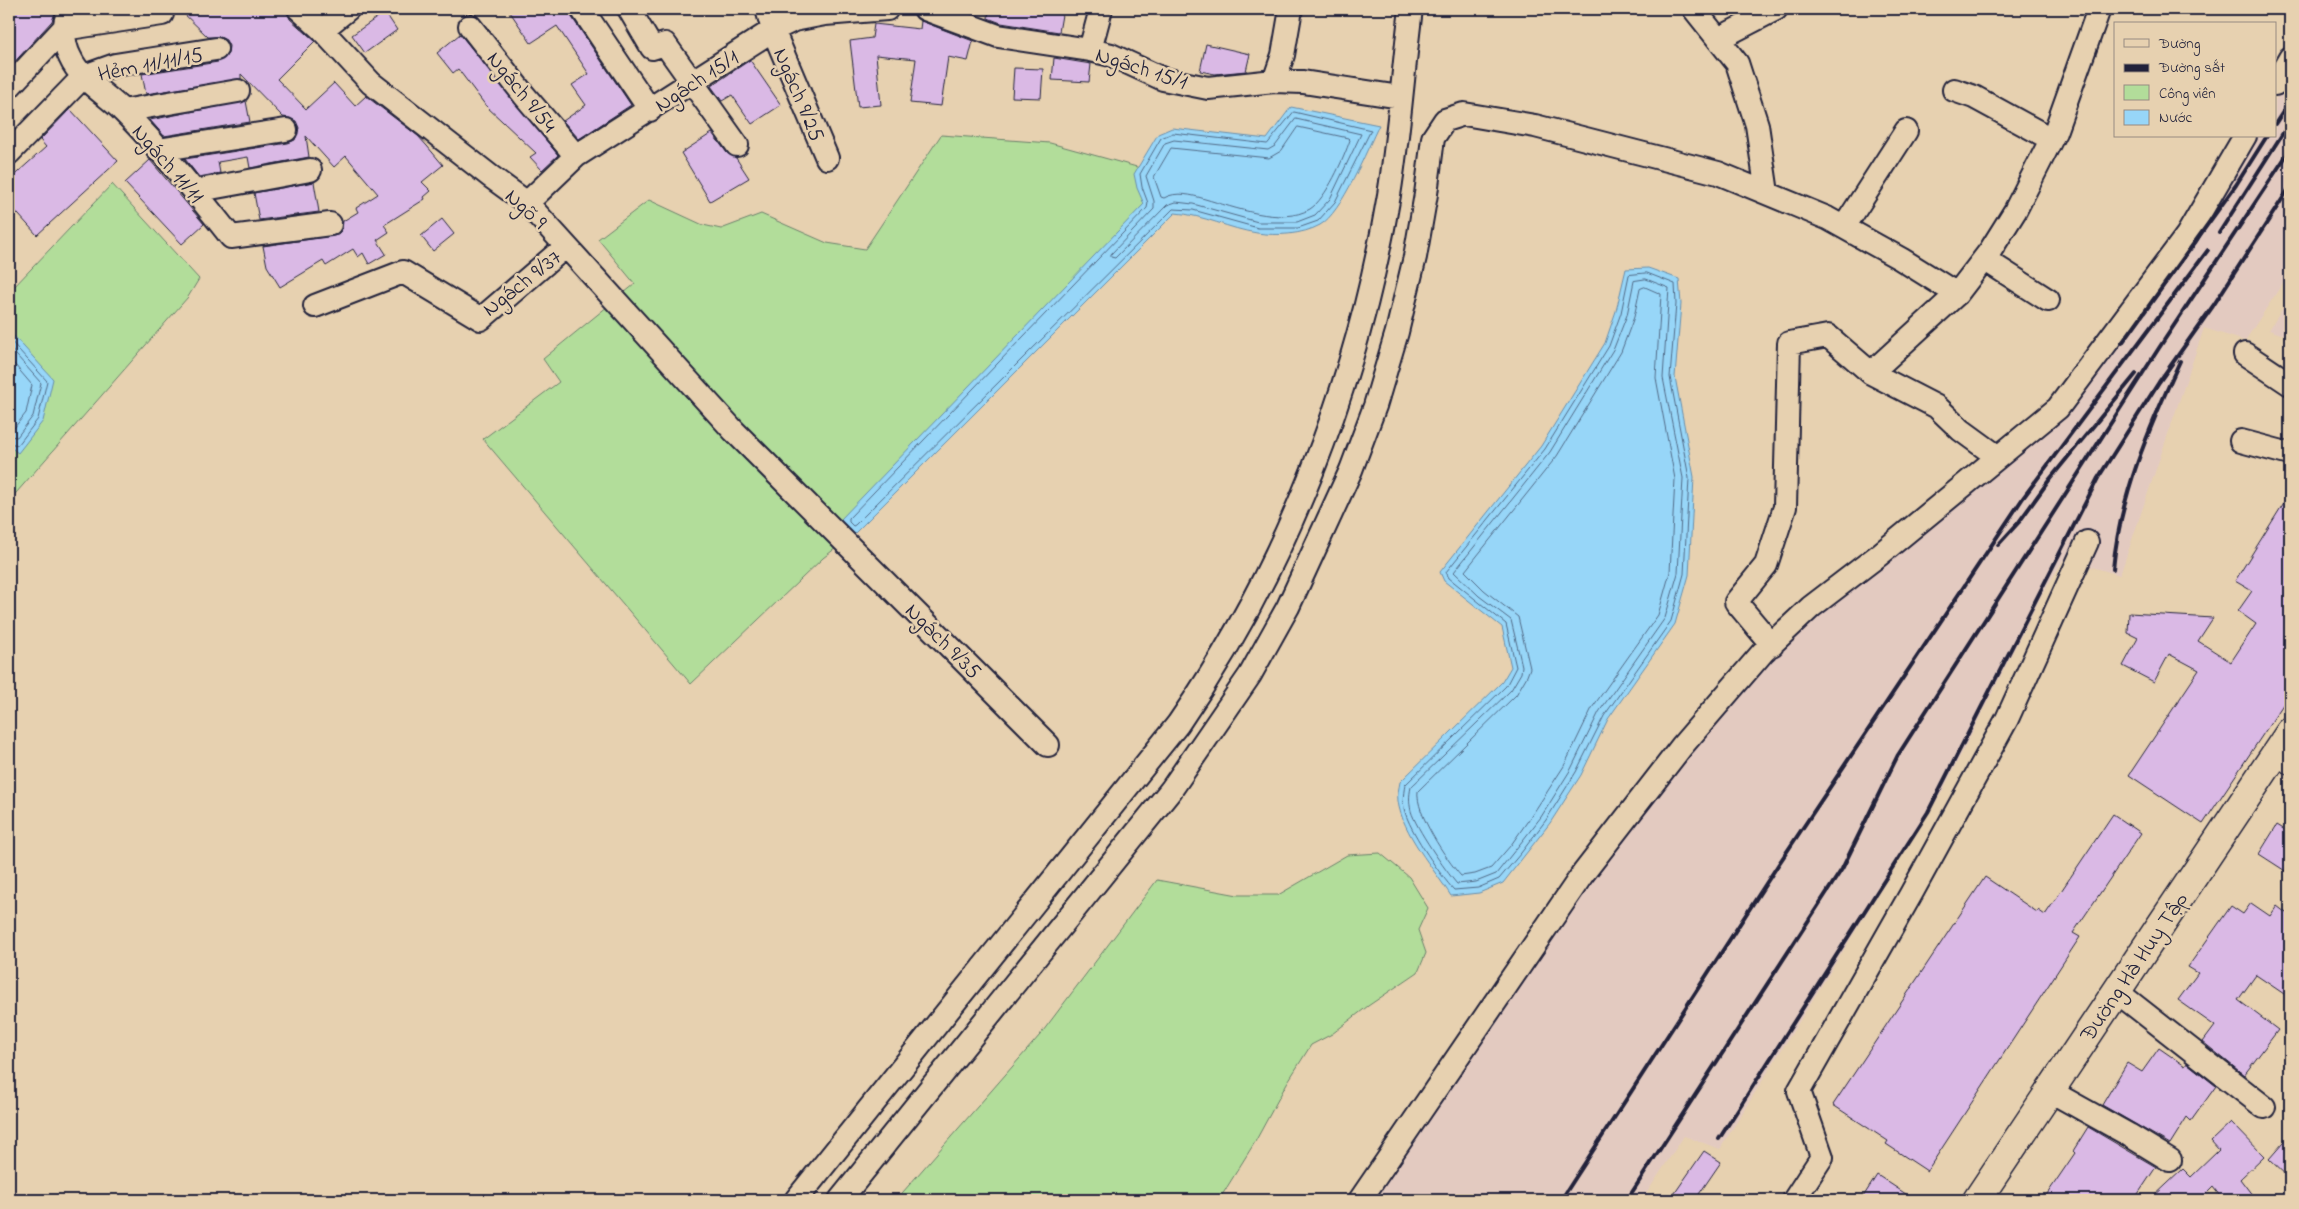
<svg xmlns="http://www.w3.org/2000/svg" width="2299" height="1209" viewBox="0 0 2299 1209" font-family="'Indie Flower',sans-serif">
<style>
.built{fill:#e3cac0}
.green{fill:#b2dd9a;stroke:#6a806a}
.water{fill:#97d6f8;stroke:#688eac}
.lines{fill:none;stroke-linecap:round;stroke-linejoin:round}
.shore{stroke:#516a87;stroke-width:1}
.building{fill:#dab9e5;stroke:#22223b}
.minor-casing{stroke:#22223b;stroke-width:26}
.major-casing{stroke:#22223b;stroke-width:31}
.minor{stroke:#e7d1b0;stroke-width:22}
.major{stroke:#e7d1b0;stroke-width:28}
.rail{stroke:#22223b;stroke-width:4}
.labels{text-anchor:middle;stroke-width:5;stroke-linejoin:round;paint-order:stroke}
.street-label{font-size:22px;fill:#22223b;stroke:#e7d1b0}
</style>
<rect width="100%" height="100%" fill="#e7d1b0"/>
<filter id="ink" filterUnits="userSpaceOnUse"><feTurbulence type="fractalNoise" baseFrequency=".02" numOctaves="2"/><feDisplacementMap in="SourceGraphic" scale="10" xChannelSelector="R" yChannelSelector="G"/><feConvolveMatrix kernelMatrix="1 2 1 2 8 2 1 2 1" color-interpolation-filters="sRGB"/></filter>
<g filter="url(#ink)">
<path class="built" d="M2290,73V272L2245,341L2204,328L2120,575L2064,559L2040,598L1943,790L1720,1149L1684,1136L1642,1200H1371L1588,880L1770,651L2066,401L2255,136H2275V100Z
M2290,297V337L2269,330Z"/>
<path class="green" d="M941,135L1050,143L1202,185L854,534L823,558L691,684L483,439L559,382L543,359L635,284L598,239L649,200L703,225L721,229L761,214L827,243L865,249Z
M112,184L199,279L188,297L9,501V287L12,289Z
M1380,853L1409,877L1428,908L1418,930L1426,953L1418,972L1368,1006L1332,1034L1311,1045L1287,1083L1255,1142L1219,1200H896L1040,1035L1157,880L1238,895H1278L1347,855Z"/>
<path class="water" d="M1291,107L1379,125C1367,149 1342,213 1320,225C1302,235 1276,236 1257,233C1229,229 1204,215 1175,213L854,534L840,520L1144,204L1137,188L1134,174L1158,134L1172,128L1267,139Z
M1648,268L1679,279L1681,304L1675,377L1694,477L1689,575L1675,624L1608,719L1581,775L1550,823L1503,883L1479,893L1451,896C1434,869 1402,833 1398,801C1397,795 1399,788 1400,782L1502,682L1511,667L1502,627L1444,581L1440,572L1541,446L1605,343L1616,311L1626,269Z
M9,334L15,337L53,379L43,421L18,453L9,446Z"/>
<g class="lines">
<path class="shore" d="M1294,112L1371,130L1335,202L1318,221L1298,228H1258L1193,210L1173,209L855,525L853,526L849,522V518L1147,208L1148,203L1142,187L1140,174L1161,138L1173,133L1267,144Z
M1296,119L1361,134L1330,199L1315,215L1297,222H1258L1193,204L1176,202L1167,205L1115,258L1111,257V254L1154,209V201L1146,176L1165,143L1174,140L1268,150L1275,146Z
M1298,127L1348,138L1350,140C1344,158 1326,199 1310,209C1282,226 1233,207 1205,199C1192,195 1176,191 1164,198L1161,197L1154,177L1171,148L1269,158L1281,151Z
M1647,273L1675,284L1676,304L1670,377L1689,478L1684,574L1671,621L1604,716L1576,772L1546,820L1521,853L1499,879L1478,888L1454,890C1440,875 1413,835 1406,815C1402,805 1403,795 1405,785L1506,686L1516,667L1506,624L1449,578L1446,572L1545,449L1609,346L1621,313L1629,275Z
M1646,279L1669,288L1663,378L1683,478L1678,573L1665,618L1599,712L1571,769L1541,817L1516,849L1496,874L1476,882L1457,884C1445,870 1416,828 1411,811C1409,802 1409,796 1411,787L1511,690L1521,673L1522,666L1511,620L1479,596L1454,572L1550,452L1614,348L1627,315L1634,281Z
M1645,287L1661,294L1656,378L1675,479L1670,572L1658,615L1592,708L1564,766L1534,812L1511,845L1491,868L1475,874L1461,876C1446,859 1415,813 1418,791L1516,695L1527,676L1530,668L1518,617L1484,590L1465,571L1557,456L1621,352L1634,317L1640,289Z
M9,339L47,381L38,419L18,445L9,443
M9,347L41,383L33,416L17,437L9,436
M9,358L32,385L26,413L14,428L9,429"/>
</g>
<path class="building" d="M16,9H50L55,13L52,21L9,68V16Z
M179,9H286L290,19L315,41L277,79L306,109L334,83L355,106L366,96L418,136L427,146L443,165L422,182L431,191L424,197L425,199L384,225L389,232L377,240L386,254L369,264L363,253L358,257L353,249L326,266L323,261L280,287L267,266L263,246L338,235L342,229L343,221L358,212L356,208L378,194L346,156L334,167L306,136L309,157L250,168L248,157L218,162L220,173L199,177L185,159L288,143L295,140L299,128L296,121L290,118L283,117L241,74V79L146,94L142,74L218,62L228,54L229,46L226,40L220,37H208Z
M508,9H569L571,16L631,105L579,139L563,121L586,105L572,85L589,74L557,26L531,43Z
M989,9H1063L1059,32L1001,23L988,18Z
M385,12L397,30L365,53L352,35Z
M921,21L973,41L968,61L948,57L941,106L910,103L916,59L876,55L881,105L858,107L850,41L872,38L874,24L920,29Z
M460,34L558,155L542,170L530,157L536,153L486,106L458,69L453,73L437,53Z
M1206,44L1250,54L1246,71L1215,74L1200,71Z
M1054,58L1091,64L1089,82L1052,80Z
M750,60L781,105L752,124L732,95L722,101L711,86Z
M1014,68L1043,69L1041,98L1012,97Z
M246,101L250,122L164,136L150,120Z
M70,109L118,161L37,235L9,204V180L46,147L40,140Z
M712,133L727,153L736,158L749,178L710,201L681,153Z
M150,160L204,224L182,244L125,183Z
M314,182L319,212L259,220L254,193Z
M442,219L454,234L433,251L421,236Z
M2290,493V694L2203,824L2129,775L2199,670L2169,654L2154,682L2123,666L2138,638L2128,633L2129,613L2213,618L2198,641L2231,662L2256,624L2238,611L2252,591L2235,581Z
M2113,814L2141,833L2073,933L2080,937L1927,1171L1886,1144L1888,1141L1833,1105L1985,877L2037,912L2038,910L2045,915Z
M2277,825L2290,833V874L2259,854Z
M2251,903L2270,916L2277,906L2290,916V998L2256,975L2238,1000L2278,1030L2244,1075L2203,1042L2215,1026L2178,1000L2198,973L2188,967L2231,906L2243,914Z
M2159,1048L2185,1066L2187,1063L2216,1086L2191,1121L2187,1117L2170,1144L2102,1105L2127,1063L2142,1072Z
M2231,1122L2264,1156L2240,1179L2256,1200H2223L2213,1187L2200,1200H2150L2183,1169L2191,1177L2219,1150L2211,1141Z
M2088,1127L2156,1167L2134,1200H2043L2075,1153L2073,1151Z
M2290,1135V1179L2269,1159Z
M1704,1151L1721,1162L1695,1200H1670Z
M1877,1175L1915,1200H1861Z"/>
<g class="lines">
<defs>
<path id="minor" d="M70,9C63,24 62,41 70,57C80,80 106,94 123,111C162,150 197,194 231,237L330,224
M299,9L322,30L371,83L490,176L527,203L734,431L1048,745
M582,9L650,110
M629,9L652,48L665,44L737,145
M767,9L773,30L827,158
M925,9L998,36L1090,50L1111,55L1163,79L1208,88L1274,81L1303,82L1400,97
M1694,9L1737,63L1757,125L1767,193
M470,26L524,95L576,156
M63,29L162,14
M322,30L348,9
M1718,39L1776,9
M1090,50L1101,9
M1274,81L1283,55L1291,9
M2275,84L2290,58
M9,87L63,29
M1954,90L1974,97L2051,139
M123,111L238,91
M158,150L286,130
M9,153L84,76L115,65L216,49
M194,191L310,170
M527,203L576,156L773,30L794,20L825,14L887,9
M1844,227L1906,131
M1984,259L2048,300
M315,306L403,272L481,319L566,246
M2245,354L2290,384
M1871,373L1957,294L1990,251L2015,211L2055,132L2099,9
M2241,441L2290,454
M1772,645L1736,602L1766,565L1785,507L1789,343L1828,336L1871,373L1937,407L1961,430L1998,457
M2277,752L2290,763
M2116,991L2264,1107
M2050,1091L2129,1135L2170,1160
M796,1200L1178,724C1287,566 1357,384 1389,195C1399,134 1403,71 1411,9
M840,1200L1171,790L1250,675L1288,607L1351,470L1375,406L1397,332L1415,257L1426,194L1433,138L1445,120L1464,114L1535,126L1718,173L1827,218L1901,259L1957,294
M1360,1200L1582,875L1682,746L1763,652L1811,607L1879,555L2058,408L2187,235L2245,136
M1794,1200L1822,1157L1799,1091L1911,894L2007,719L2087,542"/>
<path id="major" d="M1977,1200L2290,732"/>
</defs>
<use href="#minor" class="minor-casing"/>
<use href="#major" class="major-casing"/>
<use href="#minor" class="minor"/>
<use href="#major" class="major"/>
<path class="rail" d="M2275,124L2290,101
M2219,233L2290,122
M2122,343L2236,185L2267,136
M1998,545L2019,522L2050,479L2136,374
M2113,569C2120,495 2149,428 2180,361
M1719,1139L1928,812L2098,478L2159,382L2213,306L2290,187
M1561,1200L1778,865L2023,498L2208,250
M1627,1200L1842,869L1898,755L2159,348L2290,150"/>
</g>
</g>
<g class="labels">
<g class="street-label">
<text transform="translate(150 63) rotate(-11)" y="8">Hẻm 11/11/15</text>
<text transform="translate(1142 67) rotate(18)" y="8">Ngách 15/1</text>
<text transform="translate(696 80) rotate(-33)" y="8">Ngách 15/1</text>
<text transform="translate(523 91) rotate(51)" y="8">Ngách 9/54</text>
<text transform="translate(800 94) rotate(67)" y="8">Ngách 9/25</text>
<text transform="translate(169 163) rotate(49)" y="8">Ngách 11/11</text>
<text transform="translate(527 208) rotate(43)" y="8">Ngõ 9</text>
<text transform="translate(521 282) rotate(-38)" y="8">Ngách 9/37</text>
<text transform="translate(944 640) rotate(45)" y="8">Ngách 9/35</text>
<text transform="translate(2133 966) rotate(-56)" y="8">Đường Hà Huy Tập</text>
</g>
</g>
<rect width="2299" height="1209" fill="none" stroke="#e7d1b0" stroke-width="30"/>
<rect x="15" y="15" width="2269" height="1179" fill="none" stroke="#22223b" stroke-width="2" filter="url(#ink)"/>
<rect x="2114" y="22" width="162" height="115" fill="#e7d1b0" stroke="#988b81"/>
<rect x="2124" y="39" width="25" height="8" fill="#e7d1b0" stroke="#988b81"/>
<text x="2159" y="48" font-size="15" fill="#22223b">Đường</text>
<rect x="2124" y="64" width="25" height="8" fill="#22223b" stroke="#988b81"/>
<text x="2159" y="72" font-size="15" fill="#22223b">Đường sắt</text>
<rect x="2124" y="85" width="25" height="15" fill="#b2dd9a" stroke="#988b81"/>
<text x="2159" y="98" font-size="15" fill="#22223b">Công viên</text>
<rect x="2124" y="110" width="25" height="15" fill="#97d6f8" stroke="#988b81"/>
<text x="2159" y="122" font-size="15" fill="#22223b">Nước</text>
</svg>
